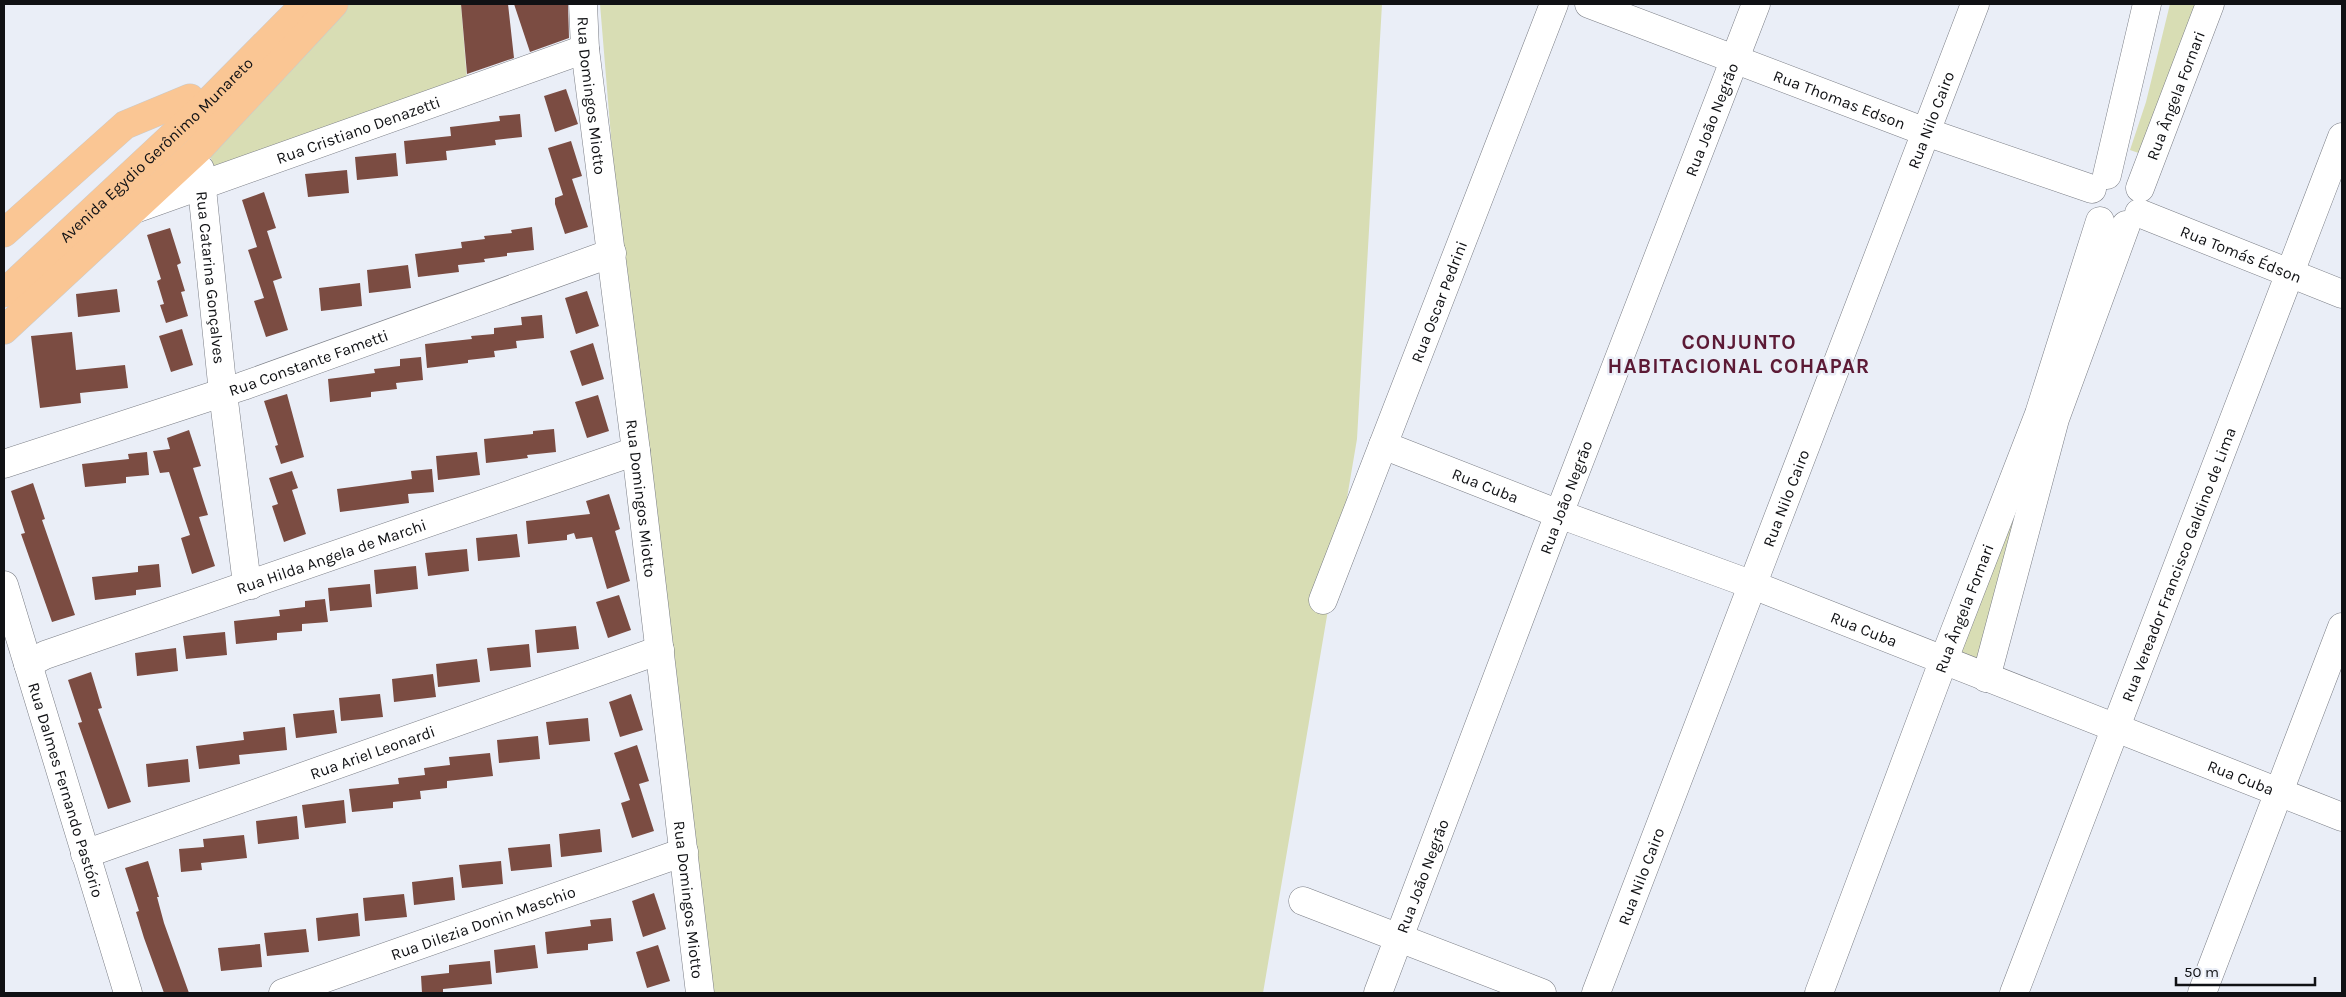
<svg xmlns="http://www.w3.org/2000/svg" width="2346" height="997" viewBox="0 0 2346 997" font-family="Karla,sans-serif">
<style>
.green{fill:#d8ddb4}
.building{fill:#7b4c42}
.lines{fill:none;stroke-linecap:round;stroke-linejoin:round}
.minor-casing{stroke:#7a7d85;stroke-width:29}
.major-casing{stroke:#cacbcb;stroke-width:29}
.minor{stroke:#fff;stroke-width:28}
.major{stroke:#fac694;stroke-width:28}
.labels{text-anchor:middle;stroke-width:5;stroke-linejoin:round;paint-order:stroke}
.street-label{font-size:16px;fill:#101114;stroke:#eaeef7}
.district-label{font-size:21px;font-weight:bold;letter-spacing:1px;fill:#5c1a35;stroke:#eaeef7}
</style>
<rect width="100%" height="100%" fill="#eaeef7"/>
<path class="green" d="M338,4H461L467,81L214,170L208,146Z
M600,4H1382L1357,439L1263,993H702L637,451Z
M2170,4H2208L2150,157L2130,150L2146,102Z
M2023,491L1985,662L1960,652Z"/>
<path class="building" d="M461,4H508L514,58L467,74Z
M514,4H568L569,38L530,52Z
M566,89L578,124L555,132L544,96Z
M520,114L522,137L495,140L496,145L446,151L447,160L406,164L404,141L451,136L450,127L500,121L499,116Z
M571,141L582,176L572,179L588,227L565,234L555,204V198L563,195L548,148Z
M396,153L398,176L357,180L355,157Z
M347,170L349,193L308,197L305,174Z
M264,192L276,228L267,231L282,278L273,281L288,330L266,337L254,301L264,298L248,250L257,247L242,200Z
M532,227L534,250L507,253V256L484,259L485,262L458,265L459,272L418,277L415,254L462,248L461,242L485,239L484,236L512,233L511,230Z
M170,228L181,263L177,265L185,291L181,292L188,316L166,323L160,305L164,304L157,281L161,279L147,235Z
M408,265L411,288L369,293L367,270Z
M360,283L362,306L321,311L319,288Z
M117,289L120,312L78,317L76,294Z
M587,291L599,326L576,334L565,298Z
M542,315L544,338L516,341L517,348L494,351L495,357L468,360V363L427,368L425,344L472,339L471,336L494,334V328L522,325L521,317Z
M182,329L193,365L171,372L159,336Z
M72,332L76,370L125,365L128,388L80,393L81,403L40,408L31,336Z
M593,343L604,379L582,386L570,351Z
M421,357L423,380L396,383L397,389L371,392V397L330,402L328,379L375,373L374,369L400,366V359Z
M287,394L304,457L281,464L275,446L278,445L264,401Z
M598,395L609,431L587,438L575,402Z
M554,429L556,452L527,455L528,458L486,463L484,439L533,434V431Z
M189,430L201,466L193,468L208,515L199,517L215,566L192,574L181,538L190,535L169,472L160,473L153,451L170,449L167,438Z
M147,452L149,475L126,477V483L85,487L82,464L129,459L128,454Z
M477,452L480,475L438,480L436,456Z
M432,469L434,492L408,494L409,503L340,512L337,489L412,479L411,471Z
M292,471L298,488L292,490L306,534L284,542L272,506L278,504L269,478Z
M33,483L45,519L42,520L75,615L52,622L21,534L25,533L11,491Z
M609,494L620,529L615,531L630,581L607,589L592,537L576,539L574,533L567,535V540L528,544L526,521L590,514L586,501Z
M517,534L520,557L478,561L476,538Z
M467,549L469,571L428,576L425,553Z
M159,564L161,587L136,590V595L95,600L92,577L138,572V566Z
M416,566L418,589L376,594L374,570Z
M370,584L372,607L330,611L328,588Z
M619,595L631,630L608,638L596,602Z
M325,599L328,622L302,624V631L277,633V640L236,644L234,621L280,616L279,610L305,607V601Z
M576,626L579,649L537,653L535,630Z
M225,632L227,655L186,659L183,636Z
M529,644L531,667L490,671L487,648Z
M176,648L178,671L137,676L135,653Z
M477,659L480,682L438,687L436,664Z
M91,672L102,708L98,709L131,802L108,809L78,723L82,722L68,680Z
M433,674L436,697L394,702L392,679Z
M380,694L383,717L341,721L339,698Z
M631,694L643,730L620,737L609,702Z
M334,710L337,733L296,738L293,714Z
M588,718L590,741L549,745L546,722Z
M285,727L287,750L239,755L240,764L199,769L196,746L244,740L243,732Z
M538,736L540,759L499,763L497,740Z
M637,745L649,781L639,784L654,831L632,838L621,803L630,800L614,753Z
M490,753L493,776L447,781V788L420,791L421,799L393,802V808L352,812L349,789L399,784L398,778L425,775L424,768L450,765L449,757Z
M188,759L190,782L148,787L146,764Z
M344,800L346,823L305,828L302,805Z
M297,816L299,839L258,844L256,821Z
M600,829L602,852L561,857L559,834Z
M244,835L247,858L201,863L202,870L181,872L179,849L204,847L203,839Z
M550,844L552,867L511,871L508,848Z
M148,861L159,897H157L164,923L189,993H164L144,938L136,912L139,911L125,868Z
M501,861L503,884L462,888L459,865Z
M453,877L455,900L414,905L412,882Z
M654,893L666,929L643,937L632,901Z
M404,894L407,917L365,921L363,898Z
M358,913L360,936L318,941L316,918Z
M611,918L613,941L588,944V950L547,954L545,932L591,926L590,920Z
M306,929L309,952L267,956L264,933Z
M260,944L262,967L221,971L218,948Z
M535,945L538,968L496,973L494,950Z
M658,945L670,981L647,988L636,952Z
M490,961L492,984L443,989V993H422L421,976L449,973V965Z"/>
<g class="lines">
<defs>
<g id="minor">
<path id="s1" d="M583,4L585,49L636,451L700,993"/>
<path id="s2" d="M1589,4L1926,132L2092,189"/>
<path id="s3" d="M200,169L223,393L246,576L251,585"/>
<path d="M2107,175L2147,4"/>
<path id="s4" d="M2140,188L2210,4"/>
<path id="s5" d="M132,210L585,49"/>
<path id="s6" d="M2139,213L2342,294"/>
<path id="s7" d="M1383,445L1559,514L1753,585L2342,817"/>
<path id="s8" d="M4,464L243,386L612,253"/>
<path id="s9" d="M4,585L128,993"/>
<path id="s10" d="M1323,600L1554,4"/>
<path id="s11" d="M28,664L45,655L636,451"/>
<path d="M1986,678L2055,419L2126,225"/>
<path id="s12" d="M85,854L660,650"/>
<path d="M1303,901L1542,993"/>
<path id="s13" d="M283,993L684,852"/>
<path id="s14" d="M1378,993L1559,514L1756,4"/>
<path id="s15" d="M1596,993L1975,4"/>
<path id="s16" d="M1819,993L1944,659L2039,414L2100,221"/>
<path id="s17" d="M2014,993L2342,137"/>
<path d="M2202,993L2342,627"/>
</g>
<g id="major">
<path d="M4,233L125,125L190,98"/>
<path id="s18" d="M4,293L201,109L305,4"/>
<path d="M4,330L200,148L334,4"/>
</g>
</defs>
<use href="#minor" class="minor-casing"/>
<use href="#major" class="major-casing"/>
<use href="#minor" class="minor"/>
<use href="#major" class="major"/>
</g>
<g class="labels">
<g class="street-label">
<text dy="6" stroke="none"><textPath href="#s1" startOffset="92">Rua Domingos Miotto</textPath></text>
<text dy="6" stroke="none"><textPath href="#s4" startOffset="99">Rua Ângela Fornari</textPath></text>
<text dy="6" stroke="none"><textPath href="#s2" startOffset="268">Rua Thomas Edson</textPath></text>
<text dy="6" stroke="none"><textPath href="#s14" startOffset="935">Rua João Negrão</textPath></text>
<text dy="6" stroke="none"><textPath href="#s15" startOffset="935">Rua Nilo Cairo</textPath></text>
<text dy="6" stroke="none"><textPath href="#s5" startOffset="240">Rua Cristiano Denazetti</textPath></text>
<text dy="6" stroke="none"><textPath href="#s18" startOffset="209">Avenida Egydio Gerônimo Munareto</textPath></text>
<text dy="6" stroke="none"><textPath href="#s6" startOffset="110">Rua Tomás Édson</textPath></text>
<text dy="6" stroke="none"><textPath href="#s3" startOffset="109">Rua Catarina Gonçalves</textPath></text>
<text dy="6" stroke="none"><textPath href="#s10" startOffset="320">Rua Oscar Pedrini</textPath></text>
<text dy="6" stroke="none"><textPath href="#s8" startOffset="321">Rua Constante Fametti</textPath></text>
<text dy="6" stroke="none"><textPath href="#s7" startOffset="110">Rua Cuba</textPath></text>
<text dy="6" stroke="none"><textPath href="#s1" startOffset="498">Rua Domingos Miotto</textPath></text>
<text dy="6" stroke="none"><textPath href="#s14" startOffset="530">Rua João Negrão</textPath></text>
<text dy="6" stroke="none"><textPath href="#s15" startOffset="530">Rua Nilo Cairo</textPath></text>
<text dy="6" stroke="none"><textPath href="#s11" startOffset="322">Rua Hilda Angela de Marchi</textPath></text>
<text dy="6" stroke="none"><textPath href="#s17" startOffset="459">Rua Vereador Francisco Galdino de Lima</textPath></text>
<text dy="6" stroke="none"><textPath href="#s16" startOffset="411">Rua Ângela Fornari</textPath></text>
<text dy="6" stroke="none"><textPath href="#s7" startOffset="515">Rua Cuba</textPath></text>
<text dy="6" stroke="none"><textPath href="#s12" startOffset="305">Rua Ariel Leonardi</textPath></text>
<text dy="6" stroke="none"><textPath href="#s7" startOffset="920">Rua Cuba</textPath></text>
<text dy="6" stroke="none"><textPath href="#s9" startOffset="214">Rua Dalmes Fernando Pastório</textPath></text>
<text dy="6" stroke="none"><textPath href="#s14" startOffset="125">Rua João Negrão</textPath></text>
<text dy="6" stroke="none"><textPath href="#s15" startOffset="125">Rua Nilo Cairo</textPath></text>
<text dy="6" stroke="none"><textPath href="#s1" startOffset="902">Rua Domingos Miotto</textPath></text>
<text dy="6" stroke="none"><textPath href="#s13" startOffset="212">Rua Dilezia Donin Maschio</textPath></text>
</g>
<g class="district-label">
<text x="1739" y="349">CONJUNTO<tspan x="1739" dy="24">HABITACIONAL COHAPAR</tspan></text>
</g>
</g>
<rect width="2346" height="997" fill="none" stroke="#101114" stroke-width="10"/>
<path d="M2176 977v8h139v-8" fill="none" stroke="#101114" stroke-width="2.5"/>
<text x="2184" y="977" font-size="15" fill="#101114" stroke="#eaeef7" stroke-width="4" paint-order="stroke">50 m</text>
</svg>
